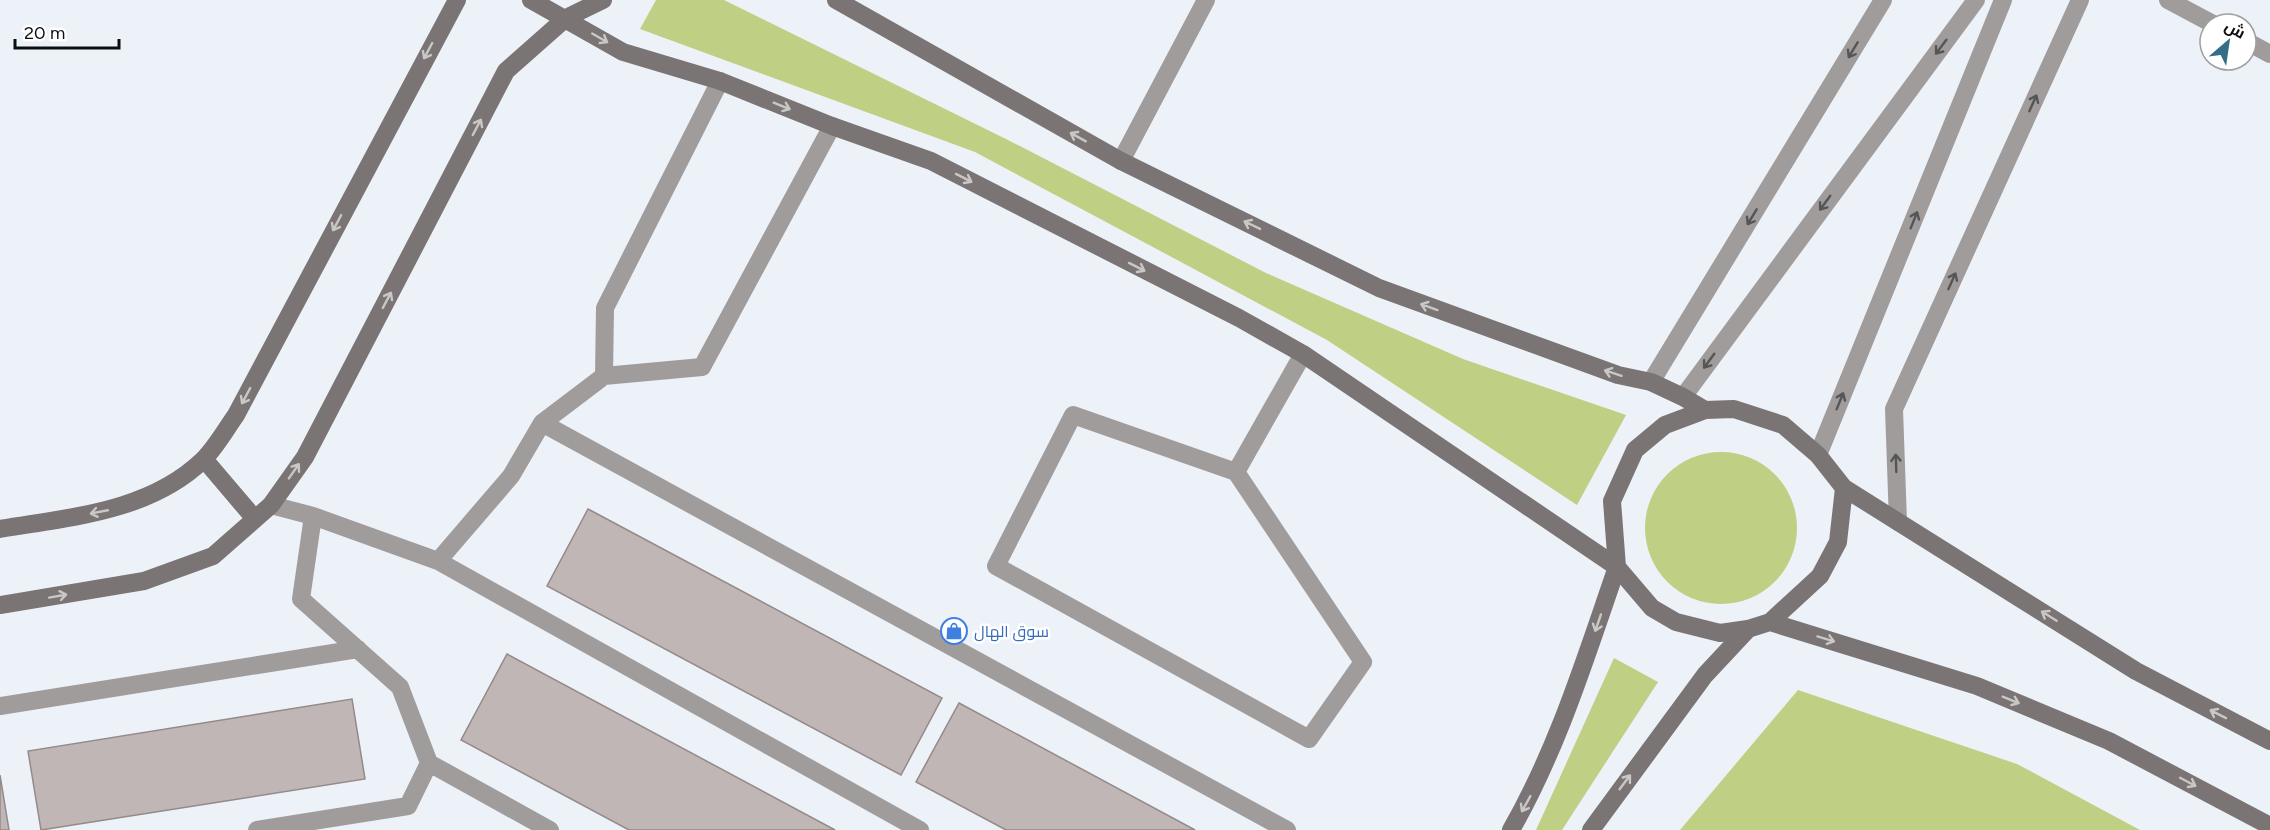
<svg xmlns="http://www.w3.org/2000/svg" width="2270" height="830" viewBox="0 0 2270 830" font-family="Figtree,Cairo,sans-serif">
<style>
.green{fill:#bfcf84}
.building{fill:#bfb6b5;stroke:#938a89;stroke-width:1.5}
.lines{fill:none;stroke-linecap:round;stroke-linejoin:round}
.lane{stroke:#a09c9c;stroke-width:18}
.street{stroke:#a09c9c;stroke-width:18}
.secondary{stroke:#7a7474;stroke-width:18}
.oneway{stroke:#cac7c7}
.oneway2{stroke:#565556}
.labels{text-anchor:middle;stroke-width:5;stroke-linejoin:round;paint-order:stroke}
.shop-label{font-size:16px;fill:#366cbe;stroke:#fff;text-anchor:start}
</style>
<rect width="100%" height="100%" fill="#edf1f8"/>
<path class="green" d="M656,0H724L1008,140L1266,273L1463,359L1626,415L1577,505L1327,340L975,152L640,29Z
M1645 528a76 76 0 1 1 152 0a76 76 0 1 1-152 0Z
M1614,658L1658,682L1562,830H1536Z
M1798,690L2017,764L2140,830H1680Z"/>
<path class="building" d="M588,509L942,698L901,775L547,586Z
M507,654L835,830H629L461,740Z
M352,699L365,779L41,830L28,751Z
M959,703L1195,830H1006L916,782Z
M0,775L9,830H0Z"/>
<g class="lines">
<path class="lane" d="M604,376L605,308L720,81
M542,423L1287,830
M1236,472L1073,415L996,566L1309,739L1363,662L1236,472L1303,354
M271,505L313,516L438,561L511,476L542,423L604,376L702,367L832,126
M313,516L301,599L400,687L429,763L550,830
M438,561L920,830
M0,706L358,649
M257,830L408,806L429,763"/>
<path class="street" d="M2168,0L2213,24
M2246,41L2270,54
M1121,161L1206,0
M1651,382L1883,0
M1683,397L1976,0
M1818,455L2003,0
M1898,522L1894,409L2080,0"/>
<path class="secondary" d="M531,0L623,52L720,81L832,126L931,161L1239,318L1303,354L1617,567C1586,656 1558,748 1511,830
M836,0L1121,161L1379,288L1618,375L1651,382L1683,397L1705,410
M1734,409L1783,425L1818,455L1844,488L1838,542L1820,576L1770,622L1748,629L1720,633L1676,622L1652,608L1617,567L1612,501L1635,450L1665,425L1705,410Z
M204,459L255,519
M1844,488L2136,671L2270,741
M0,529C70,517 149,512 203,460C216,447 226,429 236,415L457,0
M0,605L144,581L213,556L271,505L305,457L506,71L566,18L603,0
M1770,622L1977,686L2109,741L2270,826
M1591,830L1705,675L1748,629"/>
</g>
<defs><path id="oneway-shaft" d="M-6 0H5M1.5-3L5.5 0L1.5 3" fill="none" stroke-width="1.6" stroke-linecap="round" stroke-linejoin="round" transform="scale(1.5)"/></defs>
<g class="oneway">
<use href="#oneway-shaft" transform="translate(600 38) rotate(30)"/>
<use href="#oneway-shaft" transform="translate(428 51) rotate(118)"/>
<use href="#oneway-shaft" transform="translate(782 106) rotate(22)"/>
<use href="#oneway-shaft" transform="translate(477 127) rotate(-62)"/>
<use href="#oneway-shaft" transform="translate(1078 137) rotate(-151)"/>
<use href="#oneway-shaft" transform="translate(964 178) rotate(27)"/>
<use href="#oneway-shaft" transform="translate(337 223) rotate(118)"/>
<use href="#oneway-shaft" transform="translate(1252 225) rotate(-154)"/>
<use href="#oneway-shaft" transform="translate(1137 267) rotate(27)"/>
<use href="#oneway-shaft" transform="translate(387 300) rotate(-62)"/>
<use href="#oneway-shaft" transform="translate(1429 307) rotate(-160)"/>
<use href="#oneway-shaft" transform="translate(1613 373) rotate(-162)"/>
<use href="#oneway-shaft" transform="translate(246 396) rotate(118)"/>
<use href="#oneway-shaft" transform="translate(294 471) rotate(-55)"/>
<use href="#oneway-shaft" transform="translate(99 512) rotate(169)"/>
<use href="#oneway-shaft" transform="translate(58 596) rotate(-10)"/>
<use href="#oneway-shaft" transform="translate(2049 616) rotate(-148)"/>
<use href="#oneway-shaft" transform="translate(1598 623) rotate(109)"/>
<use href="#oneway-shaft" transform="translate(1826 639) rotate(17)"/>
<use href="#oneway-shaft" transform="translate(2011 700) rotate(22)"/>
<use href="#oneway-shaft" transform="translate(2218 714) rotate(-153)"/>
<use href="#oneway-shaft" transform="translate(1625 782) rotate(-53)"/>
<use href="#oneway-shaft" transform="translate(2188 782) rotate(28)"/>
<use href="#oneway-shaft" transform="translate(1526 804) rotate(119)"/>
</g>
<g class="oneway2">
<use href="#oneway-shaft" transform="translate(1941 47) rotate(127)"/>
<use href="#oneway-shaft" transform="translate(1853 50) rotate(121)"/>
<use href="#oneway-shaft" transform="translate(2033 103) rotate(-66)"/>
<use href="#oneway-shaft" transform="translate(1825 203) rotate(126)"/>
<use href="#oneway-shaft" transform="translate(1752 217) rotate(121)"/>
<use href="#oneway-shaft" transform="translate(1914 220) rotate(-68)"/>
<use href="#oneway-shaft" transform="translate(1952 281) rotate(-66)"/>
<use href="#oneway-shaft" transform="translate(1709 361) rotate(126)"/>
<use href="#oneway-shaft" transform="translate(1840 401) rotate(-68)"/>
<use href="#oneway-shaft" transform="translate(1896 463) rotate(-92)"/>
</g>
<defs>
<symbol id="shop-ring" viewBox="-11 -11 22 22"><circle r="9.5" fill="#fff" stroke="#3f7fe0" stroke-width="1.5"/><path d="M-5-2.5h2.3a2.7 3.5 0 0 1 5.4 0H5L5.5 6h-11ZM-1.5-2.5h3a1.5 2.3 0 0 0-3 0Z" fill="#3f7fe0"/></symbol>
</defs>
<g fill-rule="evenodd">
<use href="#shop-ring" x="939" y="616" width="30" height="30"/>
</g>
<g class="labels">
<g class="shop-label">
<text x="974" y="637">سوق الهال</text>
</g>
</g>
<g transform="translate(2228 42) rotate(29)"><circle r="28" fill="#ffffff" stroke="#9e9f9f" stroke-width="1.5"/>
<path d="M0-4.5L10 22L0 15L-10 22Z" fill="#346d86"/>
<text y="-9" font-size="16" font-weight="bold" text-anchor="middle" fill="#0d0e10">ش</text>
</g>
<path d="M15 39v9h104v-9" fill="none" stroke="#0d0e10" stroke-width="3"/>
<text x="24" y="39" font-size="18" fill="#0d0e10" stroke="#ffffff" stroke-width="4.5" paint-order="stroke">20 m</text>
</svg>
